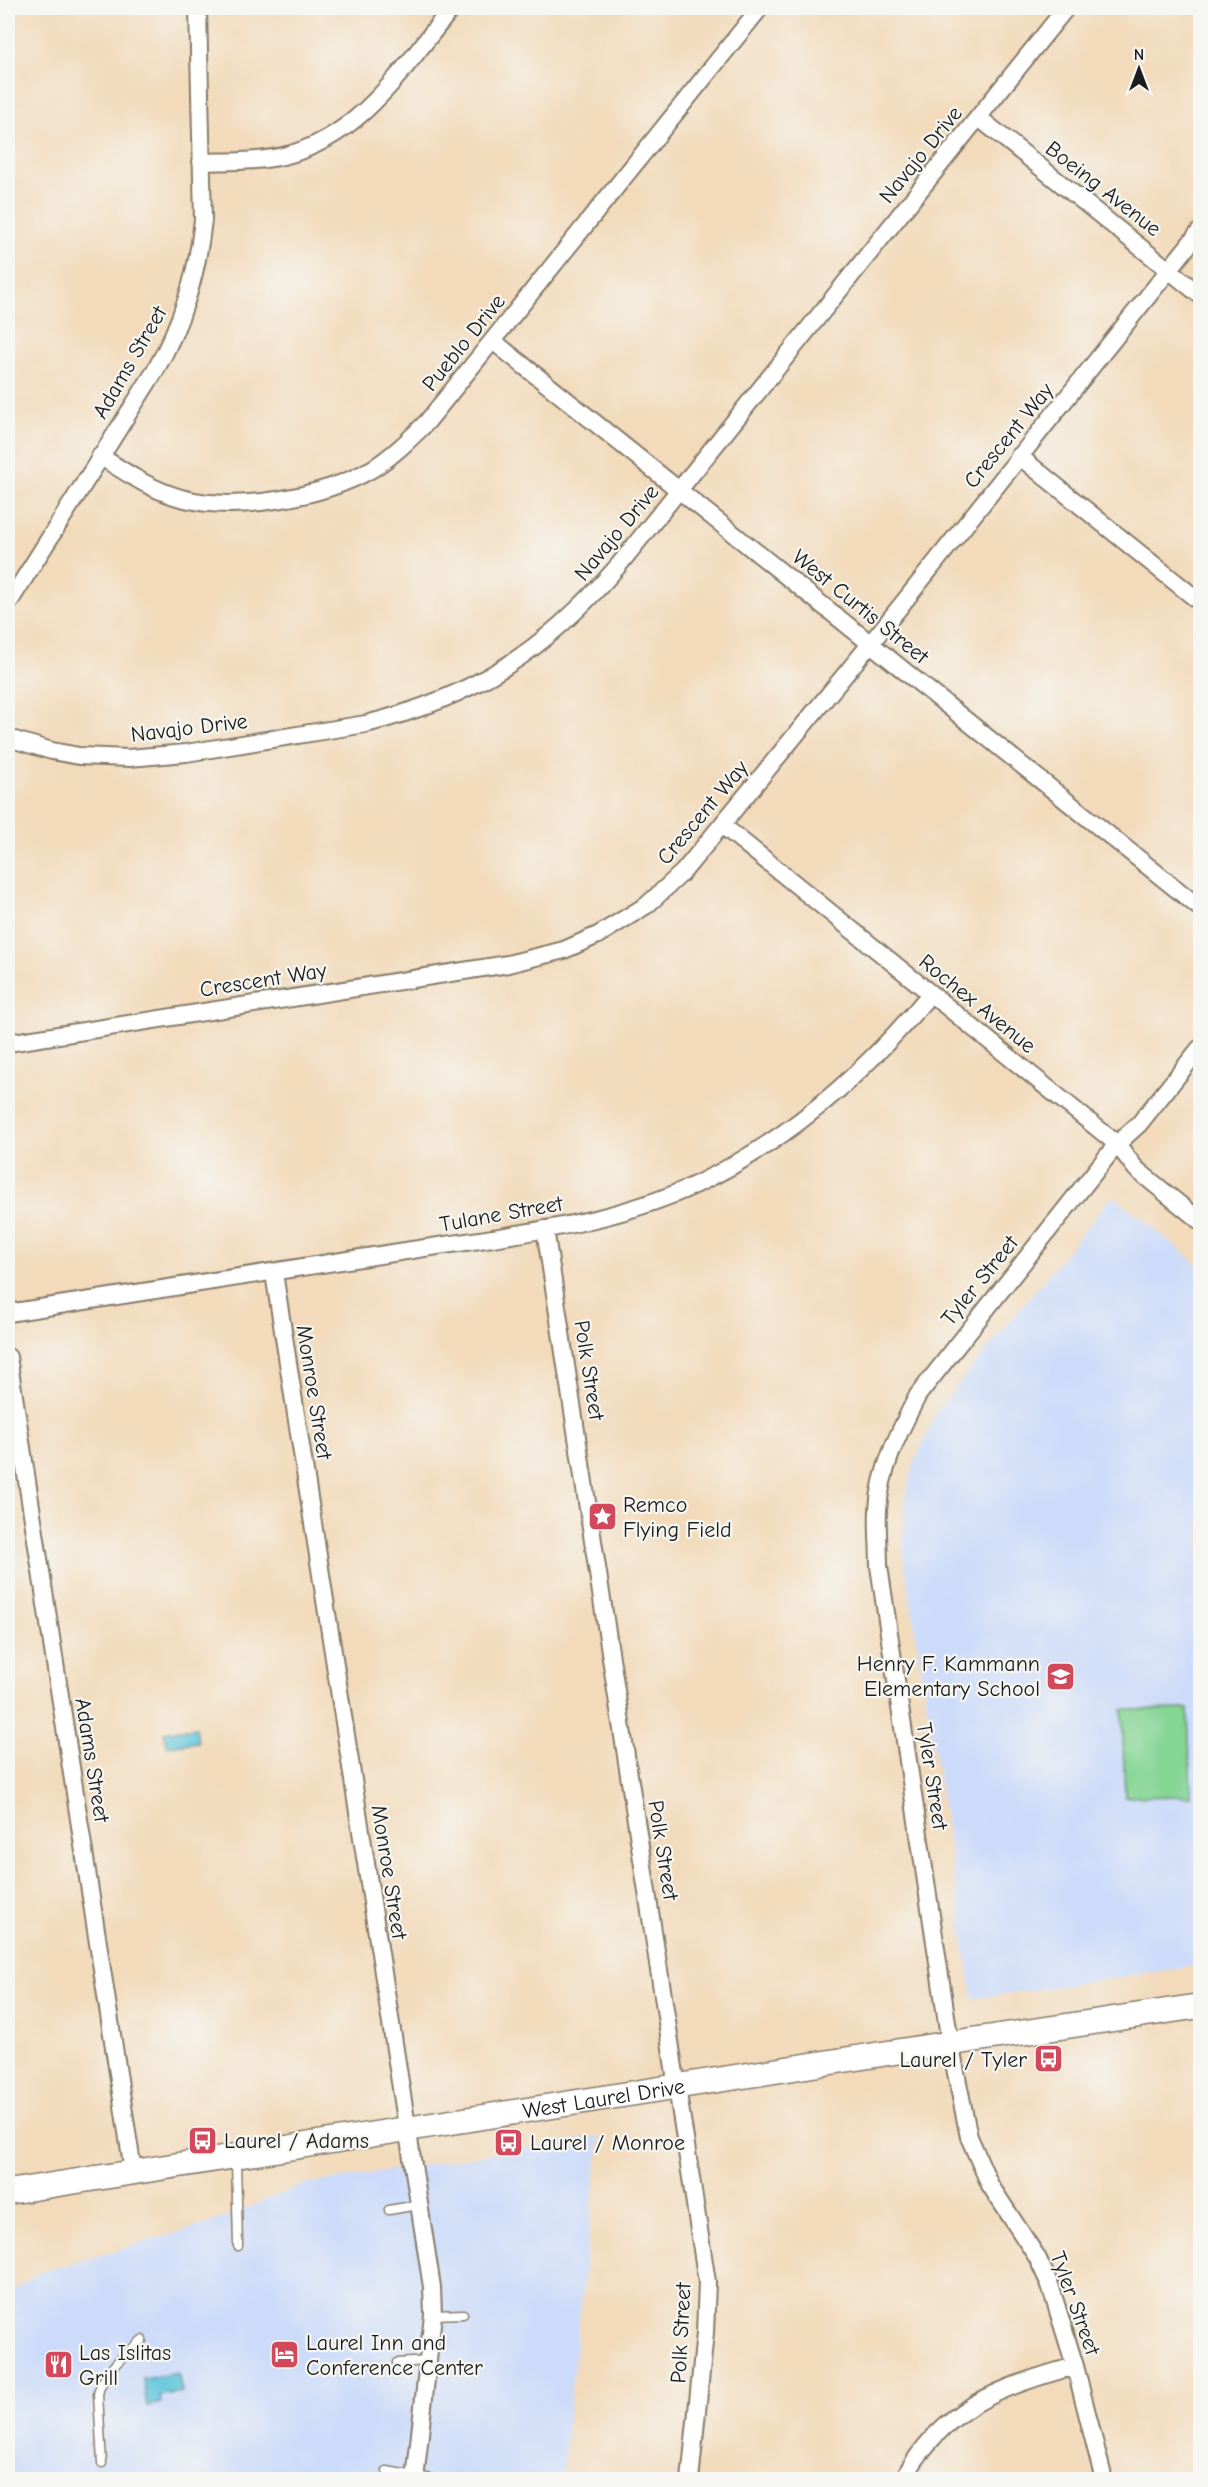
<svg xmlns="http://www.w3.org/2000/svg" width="1208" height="2487" viewBox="0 0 1208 2487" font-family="'Comic Neue',sans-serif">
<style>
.built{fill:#ccdbf9}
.green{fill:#85d595;stroke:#507858;stroke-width:1.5}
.water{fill:#5cc5d9;stroke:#3c707a;stroke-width:1.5}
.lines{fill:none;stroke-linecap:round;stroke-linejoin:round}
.service-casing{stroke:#877b6b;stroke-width:11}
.minor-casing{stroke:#877b6b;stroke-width:20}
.secondary-casing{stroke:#877b6b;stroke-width:27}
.service{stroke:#fff;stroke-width:8}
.minor{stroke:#fff;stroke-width:16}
.secondary{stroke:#fff;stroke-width:24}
.labels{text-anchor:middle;stroke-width:4.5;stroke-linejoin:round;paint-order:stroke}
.street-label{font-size:22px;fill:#1c1c1c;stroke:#f6f6f2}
.poi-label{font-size:22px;fill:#1c1c1c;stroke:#f6f6f2;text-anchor:start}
</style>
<rect width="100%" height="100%" fill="#f6f6f2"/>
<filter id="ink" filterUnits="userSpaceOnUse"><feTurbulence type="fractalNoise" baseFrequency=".0167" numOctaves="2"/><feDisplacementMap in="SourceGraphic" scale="12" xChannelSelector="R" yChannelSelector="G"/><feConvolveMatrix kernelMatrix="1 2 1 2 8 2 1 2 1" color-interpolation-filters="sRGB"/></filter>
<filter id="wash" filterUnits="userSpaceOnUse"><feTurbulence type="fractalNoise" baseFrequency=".008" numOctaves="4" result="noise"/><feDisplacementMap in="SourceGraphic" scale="24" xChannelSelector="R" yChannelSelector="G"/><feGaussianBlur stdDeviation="1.35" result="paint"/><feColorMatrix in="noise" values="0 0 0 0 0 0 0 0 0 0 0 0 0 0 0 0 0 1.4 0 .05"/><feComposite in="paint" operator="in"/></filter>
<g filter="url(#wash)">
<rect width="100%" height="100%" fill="#f2daba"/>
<path class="built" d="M1116,1198L1200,1266V1965L973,1999L905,1566L903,1547L906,1495L914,1463L938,1409L1110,1199Z
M600,2136L561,2479L8,2480V2296L35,2274L208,2224L302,2185Z"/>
<path class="green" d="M1188,1709L1191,1796L1125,1797L1122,1710Z"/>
<path class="water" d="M196,1728L198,1742L167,1746L164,1732Z
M178,2373L182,2392L160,2395L161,2403L147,2406L143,2379Z"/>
</g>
<g filter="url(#ink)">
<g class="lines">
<defs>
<path id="service" d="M236,2159L238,2246
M389,2210L418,2205
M433,2315L463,2314
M397,2363L428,2361
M102,2463L98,2394C104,2370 124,2356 142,2340
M387,2471L438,2480"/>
<path id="minor" d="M979,118L1200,295
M201,162C229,161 257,162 283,156C362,137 404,66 452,8
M493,341L1200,908
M100,456C125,472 151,490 181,498C236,513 323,497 372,469C393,456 410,439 427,422L760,8
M1019,456L1200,602
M8,604L155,371C182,323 197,276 203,220L198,8
M8,738L52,751L79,756L129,758L186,753L366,724C474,697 545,651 618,566L1066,8
M722,825L1117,1144L1136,1169L1200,1221
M8,1043L508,964L564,950L598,935L647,905L683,872L871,643L1200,231
M545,1229L707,2282L705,2333L690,2480
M274,1273L432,2287L433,2315L415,2480
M8,1313C143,1292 278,1272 412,1250C508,1235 608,1226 697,1184C790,1140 865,1073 930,994
M8,1357L133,2171
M903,2480C942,2407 1001,2387 1075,2366
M1104,2480L1075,2366L1050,2285L1037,2257L990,2185L969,2137L950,2043L879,1566C879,1548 877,1529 878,1510C880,1469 900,1430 918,1395L1117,1144L1139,1124L1200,1048"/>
<g id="secondary">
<path id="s1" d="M8,2192L926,2047L1200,2006"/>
</g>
</defs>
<use href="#service" class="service-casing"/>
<use href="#minor" class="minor-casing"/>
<use href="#secondary" class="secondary-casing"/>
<use href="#service" class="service"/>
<use href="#minor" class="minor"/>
<use href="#secondary" class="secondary"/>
</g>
</g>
<defs>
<symbol id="sight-square" viewBox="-11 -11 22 22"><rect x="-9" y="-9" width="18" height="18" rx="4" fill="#d1495b" stroke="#f6f6f2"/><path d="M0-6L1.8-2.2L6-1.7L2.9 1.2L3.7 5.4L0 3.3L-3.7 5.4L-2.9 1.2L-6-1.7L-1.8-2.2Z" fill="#fff"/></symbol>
<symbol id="school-square" viewBox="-11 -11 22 22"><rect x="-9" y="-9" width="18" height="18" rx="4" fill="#d1495b" stroke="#f6f6f2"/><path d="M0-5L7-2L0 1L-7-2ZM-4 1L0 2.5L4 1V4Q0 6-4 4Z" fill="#fff"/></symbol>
<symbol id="bus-square" viewBox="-11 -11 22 22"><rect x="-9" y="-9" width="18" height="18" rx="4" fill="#d1495b" stroke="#f6f6f2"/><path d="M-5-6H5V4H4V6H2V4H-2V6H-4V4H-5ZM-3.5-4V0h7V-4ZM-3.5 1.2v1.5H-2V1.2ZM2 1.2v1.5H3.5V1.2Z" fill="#fff"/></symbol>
<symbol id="hotel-square" viewBox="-11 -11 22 22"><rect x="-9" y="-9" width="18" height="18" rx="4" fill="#d1495b" stroke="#f6f6f2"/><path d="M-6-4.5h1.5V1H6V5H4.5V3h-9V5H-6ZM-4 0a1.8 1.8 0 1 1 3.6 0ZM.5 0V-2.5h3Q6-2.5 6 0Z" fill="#fff"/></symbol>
<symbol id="restaurant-square" viewBox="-11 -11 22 22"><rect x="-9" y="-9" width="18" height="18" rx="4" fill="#d1495b" stroke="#f6f6f2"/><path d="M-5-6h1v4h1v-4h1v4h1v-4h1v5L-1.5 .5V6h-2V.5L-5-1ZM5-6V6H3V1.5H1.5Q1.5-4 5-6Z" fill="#fff"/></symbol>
</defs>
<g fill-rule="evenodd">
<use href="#sight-square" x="586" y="1500" width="33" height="33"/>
<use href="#school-square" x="1044" y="1660" width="33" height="33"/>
<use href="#bus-square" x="1032" y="2042" width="33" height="33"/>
<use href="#bus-square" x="186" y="2124" width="33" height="33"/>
<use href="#bus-square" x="492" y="2126" width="33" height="33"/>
<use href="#hotel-square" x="268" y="2338" width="33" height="33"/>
<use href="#restaurant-square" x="42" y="2348" width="33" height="33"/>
</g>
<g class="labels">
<g class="street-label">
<text transform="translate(920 154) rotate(-51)" y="8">Navajo Drive</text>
<text transform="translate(1104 188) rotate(38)" y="8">Boeing Avenue</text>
<text transform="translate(463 342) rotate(-51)" y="8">Pueblo Drive</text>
<text transform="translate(129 362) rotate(-60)" y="8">Adams Street</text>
<text transform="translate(1008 435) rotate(-51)" y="8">Crescent Way</text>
<text transform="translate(616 532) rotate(-50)" y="8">Navajo Drive</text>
<text transform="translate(861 606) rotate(39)" y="8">West Curtis Street</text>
<text transform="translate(189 727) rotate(-7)" y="8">Navajo Drive</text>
<text transform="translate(702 812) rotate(-50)" y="8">Crescent Way</text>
<text transform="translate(263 979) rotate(-9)" y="8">Crescent Way</text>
<text transform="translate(978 1003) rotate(39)" y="8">Rochex Avenue</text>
<text transform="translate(501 1213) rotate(-10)" y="8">Tulane Street</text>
<text transform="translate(979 1280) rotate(-51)" y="8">Tyler Street</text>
<text transform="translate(590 1370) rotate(81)" y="8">Polk Street</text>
<text transform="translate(315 1392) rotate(81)" y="8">Monroe Street</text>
<text transform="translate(93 1760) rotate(81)" y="8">Adams Street</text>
<text transform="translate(933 1776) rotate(81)" y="8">Tyler Street</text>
<text transform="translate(664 1850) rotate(81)" y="8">Polk Street</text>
<text transform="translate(390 1872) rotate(81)" y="8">Monroe Street</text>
<text dy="8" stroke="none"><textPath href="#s1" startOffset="603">West Laurel Drive</textPath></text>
<text transform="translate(1076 2303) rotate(70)" y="8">Tyler Street</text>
<text transform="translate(680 2333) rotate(-87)" y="8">Polk Street</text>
</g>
<g class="poi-label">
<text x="623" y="1512">Remco<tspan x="623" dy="25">Flying Field</tspan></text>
<text x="1040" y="1671" text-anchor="end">Henry F. Kammann<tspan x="1040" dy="25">Elementary School</tspan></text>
<text x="1027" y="2067" text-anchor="end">Laurel / Tyler</text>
<text x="224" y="2148">Laurel / Adams</text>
<text x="530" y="2150">Laurel / Monroe</text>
<text x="306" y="2350">Laurel Inn and<tspan x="306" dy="25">Conference Center</tspan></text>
<text x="79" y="2360">Las Islitas<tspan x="79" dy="25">Grill</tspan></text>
</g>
</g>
<rect width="1208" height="2487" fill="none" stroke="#f6f6f2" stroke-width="30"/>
<g transform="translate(1139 69)" stroke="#f6f6f2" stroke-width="4.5" paint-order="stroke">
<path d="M0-4.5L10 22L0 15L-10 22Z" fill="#1c1c1c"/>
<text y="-9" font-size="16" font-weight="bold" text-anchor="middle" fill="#1c1c1c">N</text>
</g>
</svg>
